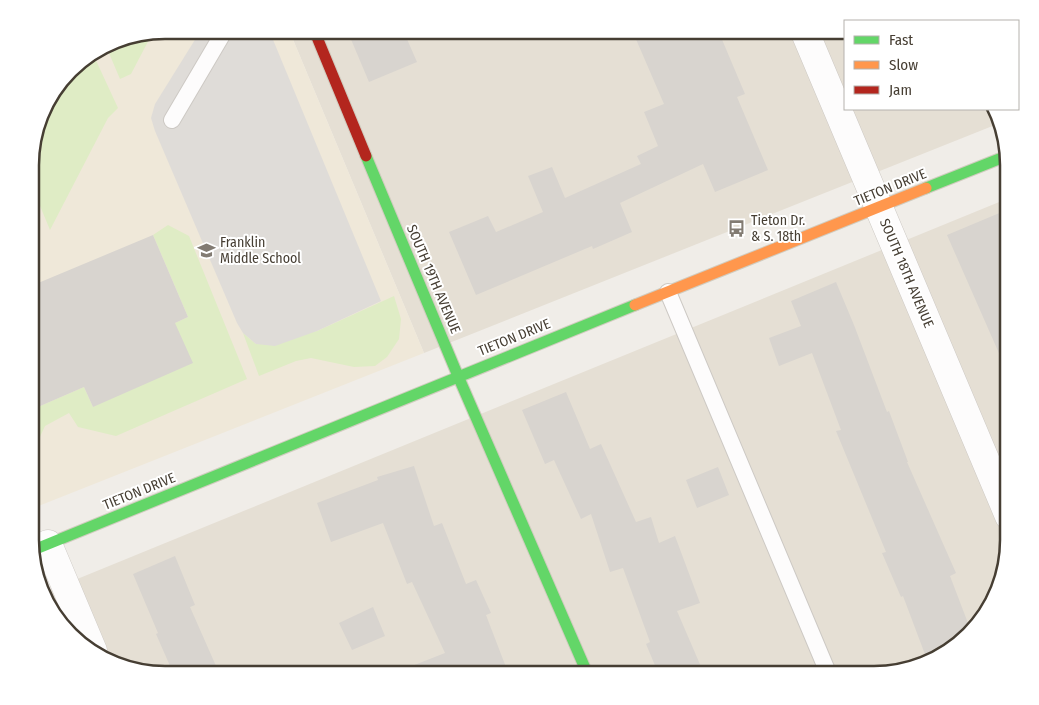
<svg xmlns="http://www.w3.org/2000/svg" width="1039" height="705" viewBox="0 0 1039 705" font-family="'Fira Sans Condensed',sans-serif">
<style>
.residential{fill:#e5dfd4}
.education{fill:#efe8d9}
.green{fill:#dfecc5}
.parking{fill:#dfdcd8}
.building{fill:#d8d4cf}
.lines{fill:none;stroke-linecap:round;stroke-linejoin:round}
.lane-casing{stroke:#cdc9c4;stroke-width:18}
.street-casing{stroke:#cdc9c4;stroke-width:29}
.fast-casing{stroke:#d1ccbf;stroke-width:13}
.slow-casing{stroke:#d1ccbf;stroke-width:13}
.jam-casing{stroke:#d1ccbf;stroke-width:13}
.lane{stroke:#fdfcfc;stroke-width:16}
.street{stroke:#fdfcfc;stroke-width:28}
.fast{stroke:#63d668;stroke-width:11}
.slow{stroke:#ff974d;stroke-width:11}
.jam{stroke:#b3261e;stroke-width:11}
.labels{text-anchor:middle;stroke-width:4;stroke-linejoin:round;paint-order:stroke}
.street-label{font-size:14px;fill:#463e33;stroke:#fff}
.poi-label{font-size:14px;fill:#463e33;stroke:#fff;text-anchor:start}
.rim{fill:none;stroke:#463e33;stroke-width:2.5}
</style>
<rect width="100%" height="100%" fill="#f0ede8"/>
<path class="residential" d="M289,30H845V109H996L1000,123L424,353Z
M1009,198V549L981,622L934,661L875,675H156L83,647L48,608L43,593Z"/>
<path class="education" d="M164,30H289L424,353L31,509V146L48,97L76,63L121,37Z"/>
<path class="green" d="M153,32L131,74L120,79L106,46L121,37Z
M93,54L118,108L108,118L50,230L31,184V146L48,97L76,63Z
M168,225L189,236L247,379L116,436L78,427L69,413L45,426L31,456V410L84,387L93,407L175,323L188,317L153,235Z
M394,296L401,319L399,339L387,357L375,366L354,367L311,358L296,361L259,376L243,333L256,344L317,331Z"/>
<path class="parking" d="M201,30H269L381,301L317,331L275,346L256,344L243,333L237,323L155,131L151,118L155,104Z"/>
<path class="building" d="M365,30H403L417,62L369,82L350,37Z
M632,30H718L745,94L737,97L768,170L715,192L703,164L620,203L632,232L593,249L592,246L476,295L449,232L488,216L496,232L543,212L528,176L552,167L565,198L641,164L637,156L658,146L644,112L664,104Z
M1009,209V376L947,235Z
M153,235L188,317L175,323L193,363L93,407L84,387L31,410V286Z
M836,282L854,325L887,412L889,411L908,462H907L956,573L950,576L971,631L950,648L926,657L903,596L901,597L882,553L886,552L836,431L841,430L812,353L779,366L769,338L801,326L791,301Z
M566,392L590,449L601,444L636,522L651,517L659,543L675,536L700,603L677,611L702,669L689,675H659L646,644L650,642L623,568L610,572L591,514L581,519L554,460L545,464L522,410Z
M414,466L434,526L442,523L466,584L476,580L491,613L486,615L509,675H394V673L445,653L412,582L407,584L383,523L331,542L317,503L378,480L377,477Z
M718,467L729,495L697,508L686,480Z
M175,556L195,605L190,607L220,675H174L156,634L158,633L133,574Z
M373,607L385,636L352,650L339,623Z"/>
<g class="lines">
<defs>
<path id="lane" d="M172,120L225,30
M668,292L829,675"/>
<path id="street" d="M804,30L1009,516
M48,544L93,651"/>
<path id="fast" d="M366,156L458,376L588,675
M926,188L1009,155
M31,551L635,305"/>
<path id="slow" d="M635,305L926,188"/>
<path id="jam" d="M314,30L366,156"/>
</defs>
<use href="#lane" class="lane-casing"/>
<use href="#street" class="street-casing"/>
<use href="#fast" class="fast-casing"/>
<use href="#slow" class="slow-casing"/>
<use href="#jam" class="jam-casing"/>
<use href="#lane" class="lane"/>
<use href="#street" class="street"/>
<use href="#fast" class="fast"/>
<use href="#slow" class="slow"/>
<use href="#jam" class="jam"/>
</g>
<defs>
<symbol id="bus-bare" viewBox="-9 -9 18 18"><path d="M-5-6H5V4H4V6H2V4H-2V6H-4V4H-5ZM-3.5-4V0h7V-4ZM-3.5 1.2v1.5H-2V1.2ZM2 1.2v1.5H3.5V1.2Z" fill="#827b72" stroke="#fff" stroke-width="2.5" paint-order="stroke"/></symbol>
<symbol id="school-bare" viewBox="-9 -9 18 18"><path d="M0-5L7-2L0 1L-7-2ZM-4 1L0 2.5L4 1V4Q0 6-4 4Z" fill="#827b72" stroke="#fff" stroke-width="2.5" paint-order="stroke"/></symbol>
</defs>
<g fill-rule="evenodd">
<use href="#bus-bare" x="724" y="216" width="25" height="25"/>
<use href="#school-bare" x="194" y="238" width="25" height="25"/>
</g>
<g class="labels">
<g class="street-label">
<text transform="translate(890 187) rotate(-22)" y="5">TIETON DRIVE</text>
<text transform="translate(907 273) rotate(67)" y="5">SOUTH 18TH AVENUE</text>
<text transform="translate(434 279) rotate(67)" y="5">SOUTH 19TH AVENUE</text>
<text transform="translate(514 337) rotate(-22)" y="5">TIETON DRIVE</text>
<text transform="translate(139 491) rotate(-22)" y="5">TIETON DRIVE</text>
</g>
<g class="poi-label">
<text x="751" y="225">Tieton Dr.<tspan x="751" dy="16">&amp; S. 18th</tspan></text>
<text x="220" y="247">Franklin<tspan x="220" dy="16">Middle School</tspan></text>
</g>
</g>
<path d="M0 0H1039V705H0ZM165 39H874A126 126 0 0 1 1000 165V540A126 126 0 0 1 874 666H165A126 126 0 0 1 39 540V165A126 126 0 0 1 165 39Z" fill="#fff" fill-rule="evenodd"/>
<path class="rim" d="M165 39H874A126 126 0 0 1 1000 165V540A126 126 0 0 1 874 666H165A126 126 0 0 1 39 540V165A126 126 0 0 1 165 39Z"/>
<rect x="844" y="20" width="175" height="90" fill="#ffffff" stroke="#b5b2ad"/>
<rect x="854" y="36" width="25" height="8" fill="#63d668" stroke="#b5b2ad"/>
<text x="889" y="45" font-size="15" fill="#463e33">Fast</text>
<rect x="854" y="61" width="25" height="8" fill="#ff974d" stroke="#b5b2ad"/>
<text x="889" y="70" font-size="15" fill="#463e33">Slow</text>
<rect x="854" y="86" width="25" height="8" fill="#b3261e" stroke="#b5b2ad"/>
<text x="889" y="95" font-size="15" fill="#463e33">Jam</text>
</svg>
